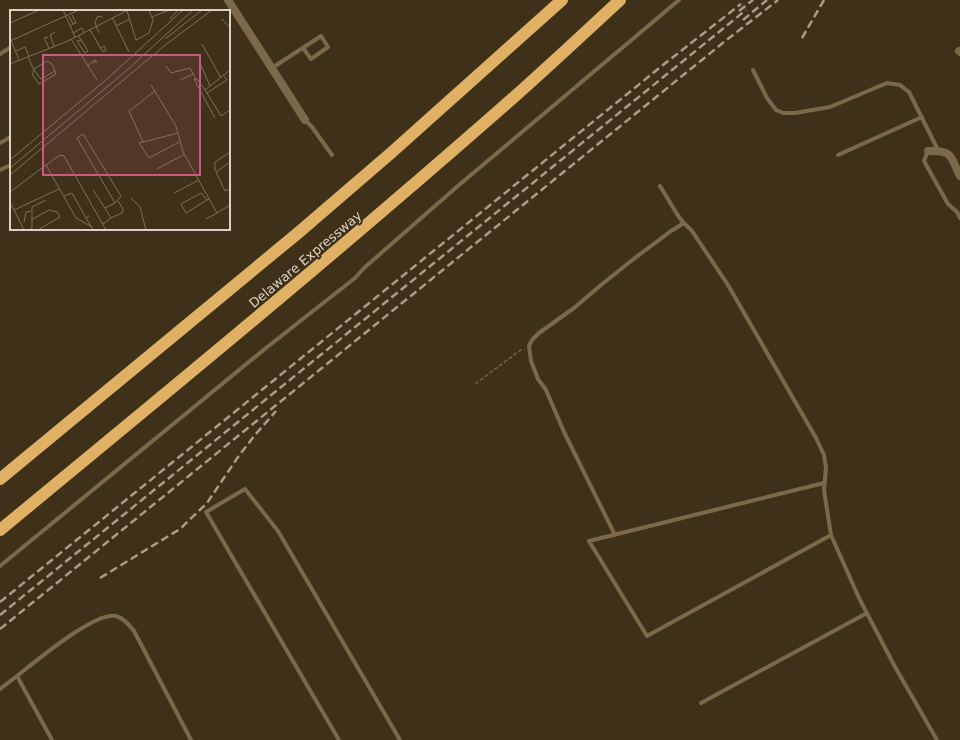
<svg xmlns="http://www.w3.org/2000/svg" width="960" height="740" viewBox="0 0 960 740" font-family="'DejaVu Sans',sans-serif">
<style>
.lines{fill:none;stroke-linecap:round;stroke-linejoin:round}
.path{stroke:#6f634e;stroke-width:1.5;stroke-dasharray:4 2;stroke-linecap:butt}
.lane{stroke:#7c694b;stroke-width:4}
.street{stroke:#7c694b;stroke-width:8}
.highway{stroke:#e0b164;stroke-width:12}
.rail{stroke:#a79d8b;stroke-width:2.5;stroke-dasharray:8 4;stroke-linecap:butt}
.labels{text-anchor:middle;stroke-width:4;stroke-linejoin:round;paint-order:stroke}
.street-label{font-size:13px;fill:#dbd2c4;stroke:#3f3119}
.inset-road{fill:none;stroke:#7d715d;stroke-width:1}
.view{fill:#cb5980;fill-opacity:0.15;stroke:#cb5980;stroke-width:2}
.inset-edge{fill:none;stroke:#dbd2c4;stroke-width:2}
</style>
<rect width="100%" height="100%" fill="#3f3119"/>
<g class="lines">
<path class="path" d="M475,384L522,349"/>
<path class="lane" d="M0,54L11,47
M272,68L321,36L328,47L311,59L303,48
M753,70L767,98L776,110L783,113H795L830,107L887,83L900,85L909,92L938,150
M305,120L312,127L332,155
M0,143L11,137
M928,151L924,161L948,204L957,212L960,218
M838,155L922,117
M0,170L11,165
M660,186L677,214L682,221L692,231L728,285L816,438L824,455L826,468L824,490L831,535L859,598L894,665L937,740
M824,483L589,541L647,636L831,535
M615,535L564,432L546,390L538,379L531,361L529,346L532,340L539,333L574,308L601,285L631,261L671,231L684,223
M0,566L266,348L355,278L364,268L459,185L679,0
M17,676C35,662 95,611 116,616C124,618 129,625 134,631L191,740
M0,689L17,676L52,740
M701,703L867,613
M339,740L206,512L245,489L278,531L400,740"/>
<path class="street" d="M228,0L305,120
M959,51L960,52
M928,151C953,150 950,156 960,176"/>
<path class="highway" d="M0,479L298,233L391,153L562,0
M0,530C170,390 340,250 505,105C544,71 582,35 620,0"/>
<path class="rail" d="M739,11L753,0
M743,20L767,0
M802,38L824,0
M100,578L180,529L207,503L238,457L255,435L276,411
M0,602L663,65L741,4
M0,615L746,10
M0,629L724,42L778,0"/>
</g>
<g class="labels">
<g class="street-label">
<text transform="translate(305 259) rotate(-40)" y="5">Delaware Expressway</text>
</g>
</g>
<g transform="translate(10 10)">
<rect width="220" height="220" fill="#3f3119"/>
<path class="inset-road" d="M53,0L65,27M117,1L126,30L139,23L143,10L139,0M62,5L66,13L63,14M59,6L63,14L60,16M102,7L119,42M142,7L159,0M160,9L168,0M212,9L220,18M0,13L29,0M106,16L120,9M80,20L93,42L96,40L94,36L91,38M63,23L72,18L74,22M89,23L85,13L87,7L91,6L92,8M68,25L78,41L75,43L67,31L71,30M38,27L34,28L39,38M0,28L9,50M61,29L87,70M155,29L192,0M0,31L69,0M192,34L211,68M44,36L40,25L45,22M6,41L15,37L19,46M18,47L23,58L24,60L31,69L45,61L42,54L37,51L24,59M190,53L200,76M0,54L58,31L118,0M77,56L85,50L87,52H83M156,56L161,63L180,58L186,69M24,60L22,64L29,74L46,64L45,61M184,69L188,70L195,80L220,60M184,69L205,108M170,70L183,64M141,75L166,116L173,142L207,203L220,195M195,80L197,83L217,70L214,66M197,83L211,106L220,100M168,123L129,133L139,148L169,132M133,132L119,101L145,81M0,150L97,69L173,0M220,152L206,162L215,181L220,179M36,155L50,145L54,146L96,220M0,158L116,61L183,0M147,159L175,144M205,161V152L220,142M0,165L154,36L202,0M83,180L95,198M0,182L36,155L66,208L82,217M164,183L189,170M54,186L62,183L76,208M121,188L130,197L136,220M197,190L191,183L171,194L176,203L197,190L199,189M0,193L4,200L49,179M4,200L14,220M79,206L76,208L83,220M101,208L112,203L113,199L108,191M196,209L207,203M21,210L39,200L47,202L50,207L28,220M14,212L16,202L21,201M93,214L101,208L95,198L105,193L67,128L73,124L111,186L105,193M20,220L22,218V197L36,190"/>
<path class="view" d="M33,45H190V165H33Z"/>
<rect width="220" height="220" class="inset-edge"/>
</g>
</svg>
